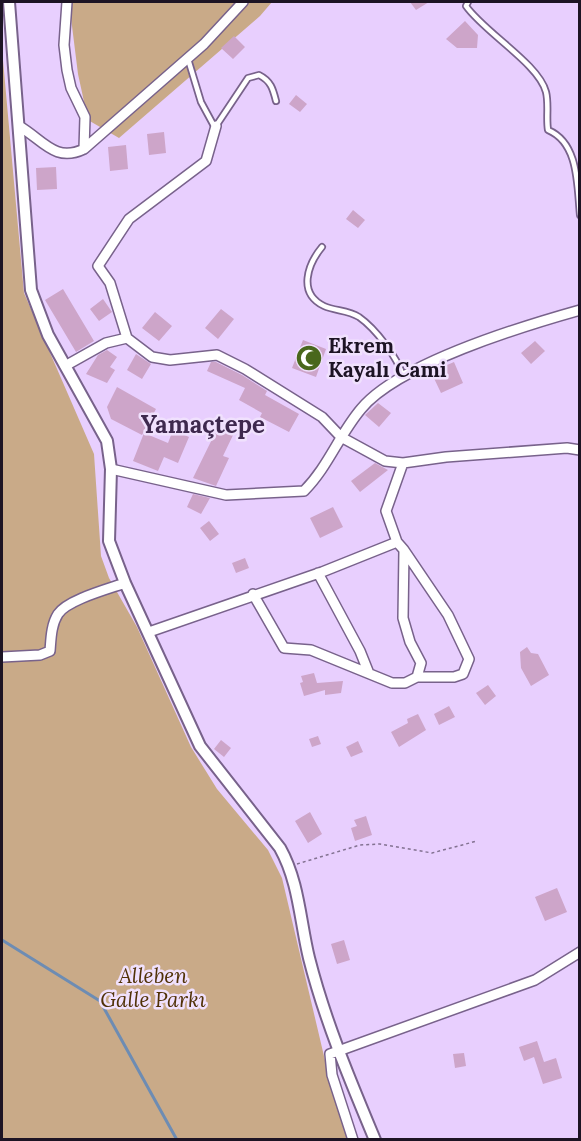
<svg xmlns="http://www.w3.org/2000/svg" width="581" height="1141" viewBox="0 0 581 1141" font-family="Lora,serif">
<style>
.green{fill:#c9aa88}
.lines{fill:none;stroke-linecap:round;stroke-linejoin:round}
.stream{stroke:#6d8cb3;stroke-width:3}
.building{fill:#cda5c9}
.service-casing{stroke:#78628b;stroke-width:8}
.minor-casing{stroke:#78628b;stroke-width:12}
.tertiary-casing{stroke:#78628b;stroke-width:14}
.path{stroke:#837291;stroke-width:1.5;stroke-dasharray:3 3;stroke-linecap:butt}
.service{stroke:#fff;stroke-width:4.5}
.minor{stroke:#fff;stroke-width:9}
.tertiary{stroke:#fff;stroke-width:10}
.labels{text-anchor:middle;stroke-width:5;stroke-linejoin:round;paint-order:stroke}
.poi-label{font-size:21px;font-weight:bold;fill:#1d1424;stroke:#f0e1fd;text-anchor:start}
.park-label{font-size:21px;font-style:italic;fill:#503106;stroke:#f0e1fd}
.quarter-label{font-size:24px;font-weight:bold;fill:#3e294e;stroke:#f0e1fd}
</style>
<rect width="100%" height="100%" fill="#e8cffe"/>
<path class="green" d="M69,2H272L260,16L119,138L88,120L78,74Z
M2,49L24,293L94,454L101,556L109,578L137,627L191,747L217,789L268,850L282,878L332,1090L347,1139L3,1140L2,1137Z"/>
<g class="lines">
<path class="stream" d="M2,940L100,1001L177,1140"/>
</g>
<path class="building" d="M410,2H429L416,10Z
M465,21L478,35L477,48H457L446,39Z
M234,36L245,47L233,59L221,48Z
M296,95L307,104L300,112L289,104Z
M164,132L166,153L149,155L147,134Z
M126,145L128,169L110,171L108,147Z
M56,167L57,189L37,190L36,168Z
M353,210L365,220L358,228L346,219Z
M63,289L94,341L76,352L45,300Z
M103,299L112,312L99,321L90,309Z
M221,309L234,319L218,339L205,328Z
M155,312L172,326L159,341L142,328Z
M303,340L326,349L316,377L292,368Z
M535,341L545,351L531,364L521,353Z
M107,350L117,357L110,367L115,370L107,383L86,374L98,355Z
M136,354L151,364L142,379L127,370Z
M211,362H216L242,375L267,391L265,395L299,414L289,432L260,417L262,413L239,400L245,388L207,371Z
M454,362L463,383L441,393L431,372Z
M117,387L156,409L142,435L111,419L107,407Z
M378,403L391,413L379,427L365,415Z
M219,425L234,433L223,456L229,458L216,486L193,478Z
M173,430L189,437L178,463L164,457L158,471L133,461L144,433L168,443Z
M375,463L388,470L360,492L351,481Z
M193,494L210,498L201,514L187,507Z
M333,507L343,527L320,538L310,518Z
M209,521L219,534L210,541L200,528Z
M245,558L249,568L236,573L232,563Z
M527,647L531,653L538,654L549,675L531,686L521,668L520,652Z
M314,673L317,683L343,681L341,693L325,695V690L304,696L300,683L303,682L301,676Z
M488,685L496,696L485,705L476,693Z
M449,706L455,717L439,725L434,714Z
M418,714L426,730L399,747L391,732L408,723L407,719Z
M318,736L321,744L312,747L309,739Z
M221,740L231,748L224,757L214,749Z
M358,741L363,752L351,757L346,747Z
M310,812L322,834L308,843L295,821Z
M366,816L372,835L355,841L351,828L357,826L354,820Z
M557,888L567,912L545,921L535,897Z
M344,940L350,960L337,964L331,944Z
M537,1041L544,1062L556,1058L562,1078L543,1084L534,1057L524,1061L519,1047Z
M464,1053L466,1066L455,1068L453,1054Z"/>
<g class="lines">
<defs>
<path id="service" d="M468,2L466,6C484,32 539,64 546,92C549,104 546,118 548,130C579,143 577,185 580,215
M188,59L201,102L214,126
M216,126L248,78L259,75C271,81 273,89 276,101
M322,247C308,264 297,293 324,306C335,311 348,310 359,317C376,329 397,357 403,376"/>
<path id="minor" d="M67,2L64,45L67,70L71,88L85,117L84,149
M19,126C43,140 55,163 84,149L204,44L243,2
M127,338L110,283L98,266L129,219L206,161L216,126
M65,366L106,343L127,338L152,357L170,360L217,355L245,369L322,417L341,437L385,461L403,463L446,457L567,448L580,450
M111,469L226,495L304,491C328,467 339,435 361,409C398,364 523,326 580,310
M404,550L448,615L469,659L463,674L454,677H417
M318,573L360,651L368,671
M253,594L284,648L311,650L392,683H405L417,677L421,663L410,642L403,618L404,550L397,542
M149,632L322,572L397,542L386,511L403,463
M2,657L40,655L50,651C51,639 51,625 58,614C67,600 108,589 125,583
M353,1140L332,1075L330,1054L535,980L580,952"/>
<path id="tertiary" d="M9,2L31,290L48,335L107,441L111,469L109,541L125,583L200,746L280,848C299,882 300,921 309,958C325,1021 350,1080 375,1140"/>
</defs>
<use href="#service" class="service-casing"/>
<use href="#minor" class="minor-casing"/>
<use href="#tertiary" class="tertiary-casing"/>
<path class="path" d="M297,864L360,845L380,844L432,853L477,841"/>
<use href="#service" class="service"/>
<use href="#minor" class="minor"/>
<use href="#tertiary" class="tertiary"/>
</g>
<defs>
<symbol id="mosque-disc" viewBox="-11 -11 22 22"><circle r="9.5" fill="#49671c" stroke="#f0e1fd"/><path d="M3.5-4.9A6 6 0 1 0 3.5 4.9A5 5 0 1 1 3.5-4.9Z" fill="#fff"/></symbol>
</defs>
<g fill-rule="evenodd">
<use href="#mosque-disc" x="294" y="343" width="30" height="30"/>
</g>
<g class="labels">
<g class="poi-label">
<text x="328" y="353">Ekrem<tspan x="328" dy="24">Kayalı Cami</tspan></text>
</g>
<g class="park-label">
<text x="153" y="983">Alleben<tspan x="153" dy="24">Galle Parkı</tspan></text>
</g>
<g class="quarter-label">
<text x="203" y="433">Yamaçtepe</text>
</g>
</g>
<rect width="581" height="1141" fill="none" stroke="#1d1424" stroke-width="6"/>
</svg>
